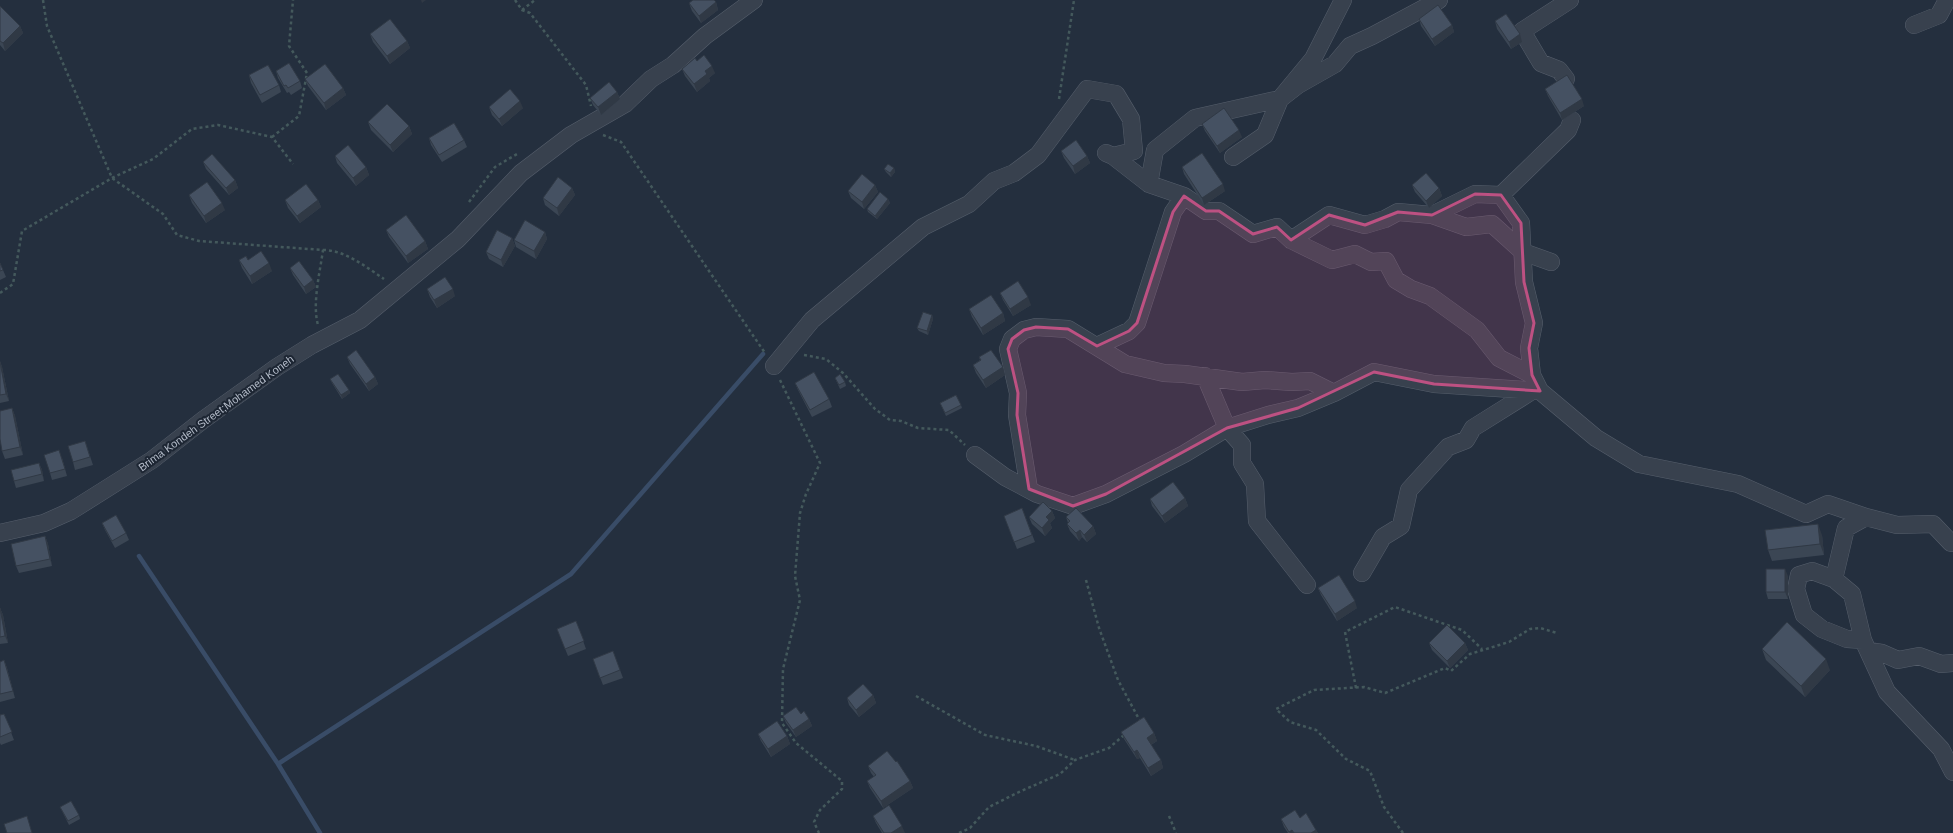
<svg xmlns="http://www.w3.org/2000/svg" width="1953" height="833" viewBox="0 0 1953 833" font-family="Arial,sans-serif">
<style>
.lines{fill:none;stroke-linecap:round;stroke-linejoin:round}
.stream{stroke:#394c67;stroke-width:4.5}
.street-casing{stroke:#565f6c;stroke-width:18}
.path{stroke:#44595c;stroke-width:2.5;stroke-dasharray:3 3;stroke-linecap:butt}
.street{stroke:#38414e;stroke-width:17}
.wall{fill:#3b4654}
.shaded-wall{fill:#303945}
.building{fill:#455162;stroke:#303945}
.marked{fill:#bd5182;fill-opacity:0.2;stroke:#bd5182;stroke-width:3;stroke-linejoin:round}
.labels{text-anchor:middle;stroke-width:4;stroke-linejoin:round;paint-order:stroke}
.street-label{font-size:11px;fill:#b4bcc9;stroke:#1d2633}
</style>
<rect width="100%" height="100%" fill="#242f3e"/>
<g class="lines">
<path class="stream" d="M139,556L278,764L320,833
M278,764L571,574L763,354"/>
<defs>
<path id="street" d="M1914,25L1939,15L1947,0
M1566,79L1559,70L1541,63L1522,31L1570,0
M1106,153L1113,156L1149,184L1184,196L1206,211H1219L1253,234L1277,227L1291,240L1332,260L1355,254L1371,262L1386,261L1396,280L1411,289L1430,296L1477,330L1499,358L1532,375L1540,391
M1233,157L1265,135L1280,99L1298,85L1335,64L1350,46L1372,36L1439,0
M1149,184L1155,150L1195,118L1280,99L1313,59L1343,0
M1432,215L1475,194L1501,195
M1291,240L1329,215L1365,225L1385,219L1398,212L1432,215L1466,227L1492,224L1523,252L1551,262
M1097,346L1129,331L1137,323L1173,212L1184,196
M774,366L812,320L923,227L969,204L994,181L1014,173L1038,155L1087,89L1116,94L1131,119L1134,151L1113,156
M1532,375L1529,348L1534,323L1524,282L1521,223L1501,195L1568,130L1572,120
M1205,376L1227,428L1242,445V463L1255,484L1257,521L1307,585
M975,455L1005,477L1037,494L1073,506L1106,494L1184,454L1227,428L1268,415L1298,408L1334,393L1374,372L1434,384L1540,391L1596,438L1639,464L1738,484L1806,514L1828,504L1866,517L1846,528L1834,579
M1023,486L1029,489L1017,415L1018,393L1008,349L1012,339L1024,330L1036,327L1068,329L1125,364L1164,373L1185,374L1242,382L1265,380L1292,382L1310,381L1334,393
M1866,517L1897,525L1933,524L1951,543H1953
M0,533L44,523L71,511L152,460L203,420L277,367L312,345L360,320L458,239L521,173L571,135L625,104L651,79L673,65L705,36L754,0
M1362,573L1383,537L1401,526L1409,490L1448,447L1466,440L1473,428L1532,391
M1863,640L1847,639L1822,629L1804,615L1796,589L1799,575L1812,571L1834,579L1852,594L1863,640L1887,692L1941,749L1953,772
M1869,651L1882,653L1898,660L1919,656L1941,664L1953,663"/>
</defs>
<use href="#street" class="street-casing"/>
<path class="path" d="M43,0L47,26L112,178L163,214L177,235L199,241L323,250C320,272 312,304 318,325
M515,0L522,10L530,13L586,85L591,106
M522,10L535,0
M1059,99L1074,0
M603,135L621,142L765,353
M272,137L299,116L307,73L289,46L293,0
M469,202L495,167L517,154
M323,250C345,250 366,267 384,279
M0,293L13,284L22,231L112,178L153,159L192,129L218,125L272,137L293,164
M804,355L826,359L843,373L875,409L890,420L901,421L918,428L949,430L965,445
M780,380L820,463L806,494L800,513L795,576L800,600L783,669L782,723L796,743L842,781V789L820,810L814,822L819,833
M1086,580L1099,628L1118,680L1140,721
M1356,688L1345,632L1395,607L1462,630L1482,649
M916,696L985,735L1036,746L1075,760
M1169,816L1176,833
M959,833L970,828L989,807L1019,792L1060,774L1075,760L1109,748L1124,735
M1403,833L1384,807L1370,771L1346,759L1316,730L1290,722L1276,709L1314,690L1364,687L1385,693L1445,668L1451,671L1470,654L1509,642L1530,629L1540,628L1557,633"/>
<use href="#street" class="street"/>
</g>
<path class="wall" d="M716,2L718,10L701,23L692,11L689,3Z
M0,6L20,26L23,33L5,51L0,45Z
M1419,19L1452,25L1454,32L1435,46L1421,26Z
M1495,21L1522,42L1511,49L1497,29Z
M370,34L407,41L410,48L390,64L373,42Z
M697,61L715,73L709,78L710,81L697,92L685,76L682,69Z
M276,71L300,81L302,88L291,95L289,92L287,93L278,78Z
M249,75L279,85L281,92L262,103L251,83Z
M305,79L343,88L346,95L326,110L308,86Z
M1545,89L1584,106L1562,120L1548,96Z
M617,92L620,99L601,115L593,105L590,98Z
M489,107L523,108L502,126L492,115Z
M368,122L409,126L412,134L393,152L371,130Z
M1202,124L1242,137L1220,153L1205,131Z
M429,138L464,140L467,147L442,162L431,145Z
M1061,151L1087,156L1090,163L1075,174L1064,158Z
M335,156L366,167L369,175L356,186L337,163Z
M203,162L235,180L238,188L229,195L206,169Z
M1182,167L1225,191L1204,205L1184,174Z
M894,168L895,172L891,177L886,172L884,169Z
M875,185L878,192L864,209L851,198L848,191Z
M1412,185L1439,188L1442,196L1429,208L1415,192Z
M572,188L575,195L559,216L545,205L543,198Z
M189,195L225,210L206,223L192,203Z
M888,199L890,203L877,219L868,212L867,209Z
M285,200H318L321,207L300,223L288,208Z
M386,230L425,241L428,249L408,263L389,237Z
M545,232L547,239L536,259L516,247L514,240Z
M512,238L515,246L503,267L489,259L486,252Z
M239,260H248L272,271L252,284L242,268Z
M0,263L6,277L0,280Z
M290,268L313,280L316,287L306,294L293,275Z
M427,289L455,296L437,308L430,297Z
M1000,293L1031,305L1013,316L1003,300Z
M969,309L1003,313L1005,321L983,335L972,317Z
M932,315L933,319L928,335L919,331L917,328Z
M347,357L375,377L378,384L369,391L350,364Z
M979,357L1003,367L1005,375L986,388L976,373L973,365L980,360Z
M0,361L2,367L9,401L0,403Z
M835,378L845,382L846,386L840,389Z
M330,379L349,390L350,393L342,399L332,383Z
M795,383L829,399L832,407L812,417L798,390Z
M940,403L961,405L962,408L946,416Z
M12,408L15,416L23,455L5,459L2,451Z
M85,441L93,465L75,470L73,462Z
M62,458L67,476L52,480L50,473Z
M39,463L42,470L44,481L16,488L14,481Z
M1185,498L1188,506L1165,523L1152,506L1150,499Z
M1022,508L1035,542L1017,549L1004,516Z
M1052,511L1055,518L1050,523L1052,528L1045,536L1032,524L1029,517Z
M1066,517L1093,526L1096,534L1087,542L1082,537L1079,541L1070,531L1067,524L1068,523Z
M102,523L126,533L129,540L115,548L105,530Z
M1822,535L1824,555L1772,561L1768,550Z
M45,536L48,544L52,566L19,573L16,566Z
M1788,576V599H1768L1766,592Z
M1318,588L1357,608L1337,621L1321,595Z
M0,608L3,615L8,643L0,644Z
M576,621L586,649L568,656L557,629Z
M1429,643H1465L1468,650L1450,668L1432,650Z
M1762,649L1830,670L1805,697L1766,660Z
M613,651L623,678L603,685L593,659Z
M4,660L7,668L15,698L0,702V662Z
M873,695L876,703L859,717L849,705L847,698Z
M4,714L14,740L1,745L0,743V715Z
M801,714L809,719L812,726L796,737L786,723L783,716Z
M1121,732L1154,733L1157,741L1151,745L1161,760L1163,768L1151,776L1140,758L1137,759L1124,739Z
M758,734L787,736L790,744L771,757L761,741Z
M868,766L910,781L913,788L883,808L870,788L867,781L874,777L871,773Z
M60,807L79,815L80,819L69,825Z
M873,816L905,833H882L876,823Z
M1300,818L1316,830L1318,833H1288L1284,827L1281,819Z"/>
<path class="shaded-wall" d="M421,0H426L422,3Z
M716,2L718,10L701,23L699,16Z
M1452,25L1454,32L1435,46L1432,39Z
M20,26L23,33L5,51L3,43Z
M1520,34L1522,42L1511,49L1509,42Z
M407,41L410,48L390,64L387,56Z
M712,66L715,73L709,78L710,81L697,92L694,84L705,71Z
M343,88L346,95L326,110L324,103Z
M617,92L620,99L601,115L598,107Z
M1582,99L1584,106L1562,120L1560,113Z
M520,101L523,108L502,126L499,119Z
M409,126L412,134L393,152L390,145Z
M1239,130L1242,137L1220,153L1217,146Z
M1087,156L1090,163L1075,174L1073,166Z
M366,167L369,175L356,186L353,178Z
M894,168L895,172L891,177L890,173Z
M235,180L238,188L229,195L226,188Z
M1223,184L1225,191L1204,205L1202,198Z
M875,185L878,192L864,209L862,202Z
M572,188L575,195L559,216L557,208Z
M1439,188L1442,196L1429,208L1426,201Z
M888,199L890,203L877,219L875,216Z
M318,200L321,207L300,223L297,216Z
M222,203L225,210L206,223L204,216Z
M545,232L547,239L536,259L534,251Z
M512,238L515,246L503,267L501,260Z
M425,241L428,249L408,263L406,256Z
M269,263L272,271L252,284L250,276Z
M313,280L316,287L306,294L304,287Z
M453,289L455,296L437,308L434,300Z
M1028,297L1031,305L1013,316L1010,309Z
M1003,313L1005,321L983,335L981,328Z
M932,315L933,319L928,335L927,331Z
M0,361L2,367L9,401L6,394Z
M1003,367L1005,375L986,388L983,380Z
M375,377L378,384L369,391L366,384Z
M349,390L350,393L342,399L341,395Z
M12,408L15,416L23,455L20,447Z
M39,463L42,470L44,481L42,474Z
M1185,498L1188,506L1165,523L1162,516Z
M1052,511L1055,518L1050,523L1052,528L1045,536L1042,528L1046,517Z
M1818,524L1822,535L1824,555L1820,544Z
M1093,526L1096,534L1087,542L1084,535Z
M1080,530L1082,537L1079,541L1076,533Z
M45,536L48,544L52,566L50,559Z
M1785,569L1788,576V599L1785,592Z
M1355,601L1357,608L1337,621L1335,614Z
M0,608L3,615L8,643L5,636Z
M1465,643L1468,650L1450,668L1447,661Z
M1826,659L1830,670L1805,697L1801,686Z
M4,660L7,668L15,698L13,691Z
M873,695L876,703L859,717L856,710Z
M809,719L812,726L796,737L793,730Z
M1154,733L1157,741L1149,746L1147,738Z
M787,736L790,744L771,757L768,749Z
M1137,750L1140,758L1137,759L1134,752Z
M1161,760L1163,768L1151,776L1148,768Z
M910,781L913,788L883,808L881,801Z
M902,826L905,833H891Z
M1292,830L1293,833H1290L1289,832Z
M1316,830L1318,833H1311Z"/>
<path class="building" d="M693,0H714L716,2L699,16L689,3Z
M1438,5L1452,25L1432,39L1419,19Z
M0,6L20,26L3,43L0,41Z
M1506,14L1520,34L1509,42L1495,21Z
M390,19L407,41L387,56L370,34Z
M704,55L712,66L705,71L707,74L694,84L682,69L695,58L697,61Z
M289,63L300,81L288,88L286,85L284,86L276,71Z
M325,64L343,88L324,103L305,79Z
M268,65L279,85L260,95L249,75Z
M1567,75L1582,99L1560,113L1545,89Z
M609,82L617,92L598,107L590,98Z
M510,89L520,101L499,119L489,107Z
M387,104L409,126L390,145L368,122Z
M1224,108L1239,130L1217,146L1202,124Z
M454,123L464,140L439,155L429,138Z
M1076,140L1087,156L1073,166L1061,151Z
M348,145L366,167L353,178L335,156Z
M1202,153L1223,184L1202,198L1182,167Z
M212,154L235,180L226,188L203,162Z
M888,164L894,168L890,173L884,169Z
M1426,173L1439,188L1426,201L1412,185Z
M862,174L875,185L862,202L848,191Z
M558,177L572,188L557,208L543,198Z
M207,182L222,203L204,216L189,195Z
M306,184L318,200L297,216L285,200Z
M880,192L888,199L875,216L867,209Z
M406,215L425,241L406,256L386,230Z
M525,220L545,232L534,251L514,240Z
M497,230L512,238L501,260L486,252Z
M261,251L269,263L250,276L239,260L246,256L248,260Z
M299,261L313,280L304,287L290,268Z
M0,263L3,270L0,271Z
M445,277L453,289L434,300L427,289Z
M1018,281L1028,297L1010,309L1000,293Z
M991,295L1003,313L981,328L969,309Z
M923,312L932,315L927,331L917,328Z
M356,350L375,377L366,384L347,357Z
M991,350L1003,367L983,380L973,365L981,360L979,357Z
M0,362L6,394L0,395Z
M814,372L829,399L810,410L795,383Z
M338,374L349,390L341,395L330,379Z
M840,374L845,382L839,385L835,378Z
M956,395L961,405L945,413L940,403Z
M12,408L20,447L2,451L0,439V411Z
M85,441L90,457L73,462L68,446Z
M59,450L65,469L50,473L44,455Z
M39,463L42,474L14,481L11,470Z
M1173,482L1185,498L1162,516L1150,499Z
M1043,502L1052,511L1046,517L1049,520L1042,528L1029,517Z
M1022,508L1032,535L1014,542L1004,516Z
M1076,508L1093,526L1084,535L1080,530L1076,533L1067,524L1070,521L1066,517Z
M116,515L126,533L112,541L102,523Z
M1818,524L1820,544L1768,550L1765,530Z
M45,536L50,559L16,566L11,544Z
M1766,569H1785V592H1766Z
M1339,575L1355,601L1335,614L1318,588Z
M0,608L5,636L0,637Z
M576,621L584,641L565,649L557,629Z
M1787,622L1826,659L1801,686L1762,649Z
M1447,625L1465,643L1447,661L1429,643Z
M613,651L620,670L600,678L593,659Z
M4,660L13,691L0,694V662Z
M863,684L873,695L856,710L847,698Z
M796,707L801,714L804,711L809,719L793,730L783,716Z
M4,714L12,732L0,737V715Z
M1144,717L1154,733L1147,738L1161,760L1148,768L1137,750L1134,752L1121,732Z
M777,721L787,736L768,749L758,734Z
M887,751L896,762L897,761L910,781L881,801L867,781L876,775L868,766Z
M71,801L79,815L68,821L60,807Z
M889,805L902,826L891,833H884L873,816Z
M1295,810L1300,818L1306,813L1316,830L1311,833H1294L1292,830L1289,832L1281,819Z
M27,816L32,833H7L4,824Z"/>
<path class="marked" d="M1475,194L1501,195L1521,223L1524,282L1534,323L1529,348L1532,375L1540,391L1434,384L1374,372L1298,408L1227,428L1106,494L1073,506L1029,489L1017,415L1018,393L1008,349L1012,339L1024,330L1036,327L1068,329L1097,346L1129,331L1137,323L1173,212L1184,196L1206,211H1219L1253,234L1277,227L1291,240L1329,215L1365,225L1398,212L1432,215Z"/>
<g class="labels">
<g class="street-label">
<text transform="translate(216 413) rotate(-36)" y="4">Brima Kondeh Street;Mohamed Koneh</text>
</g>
</g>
</svg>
